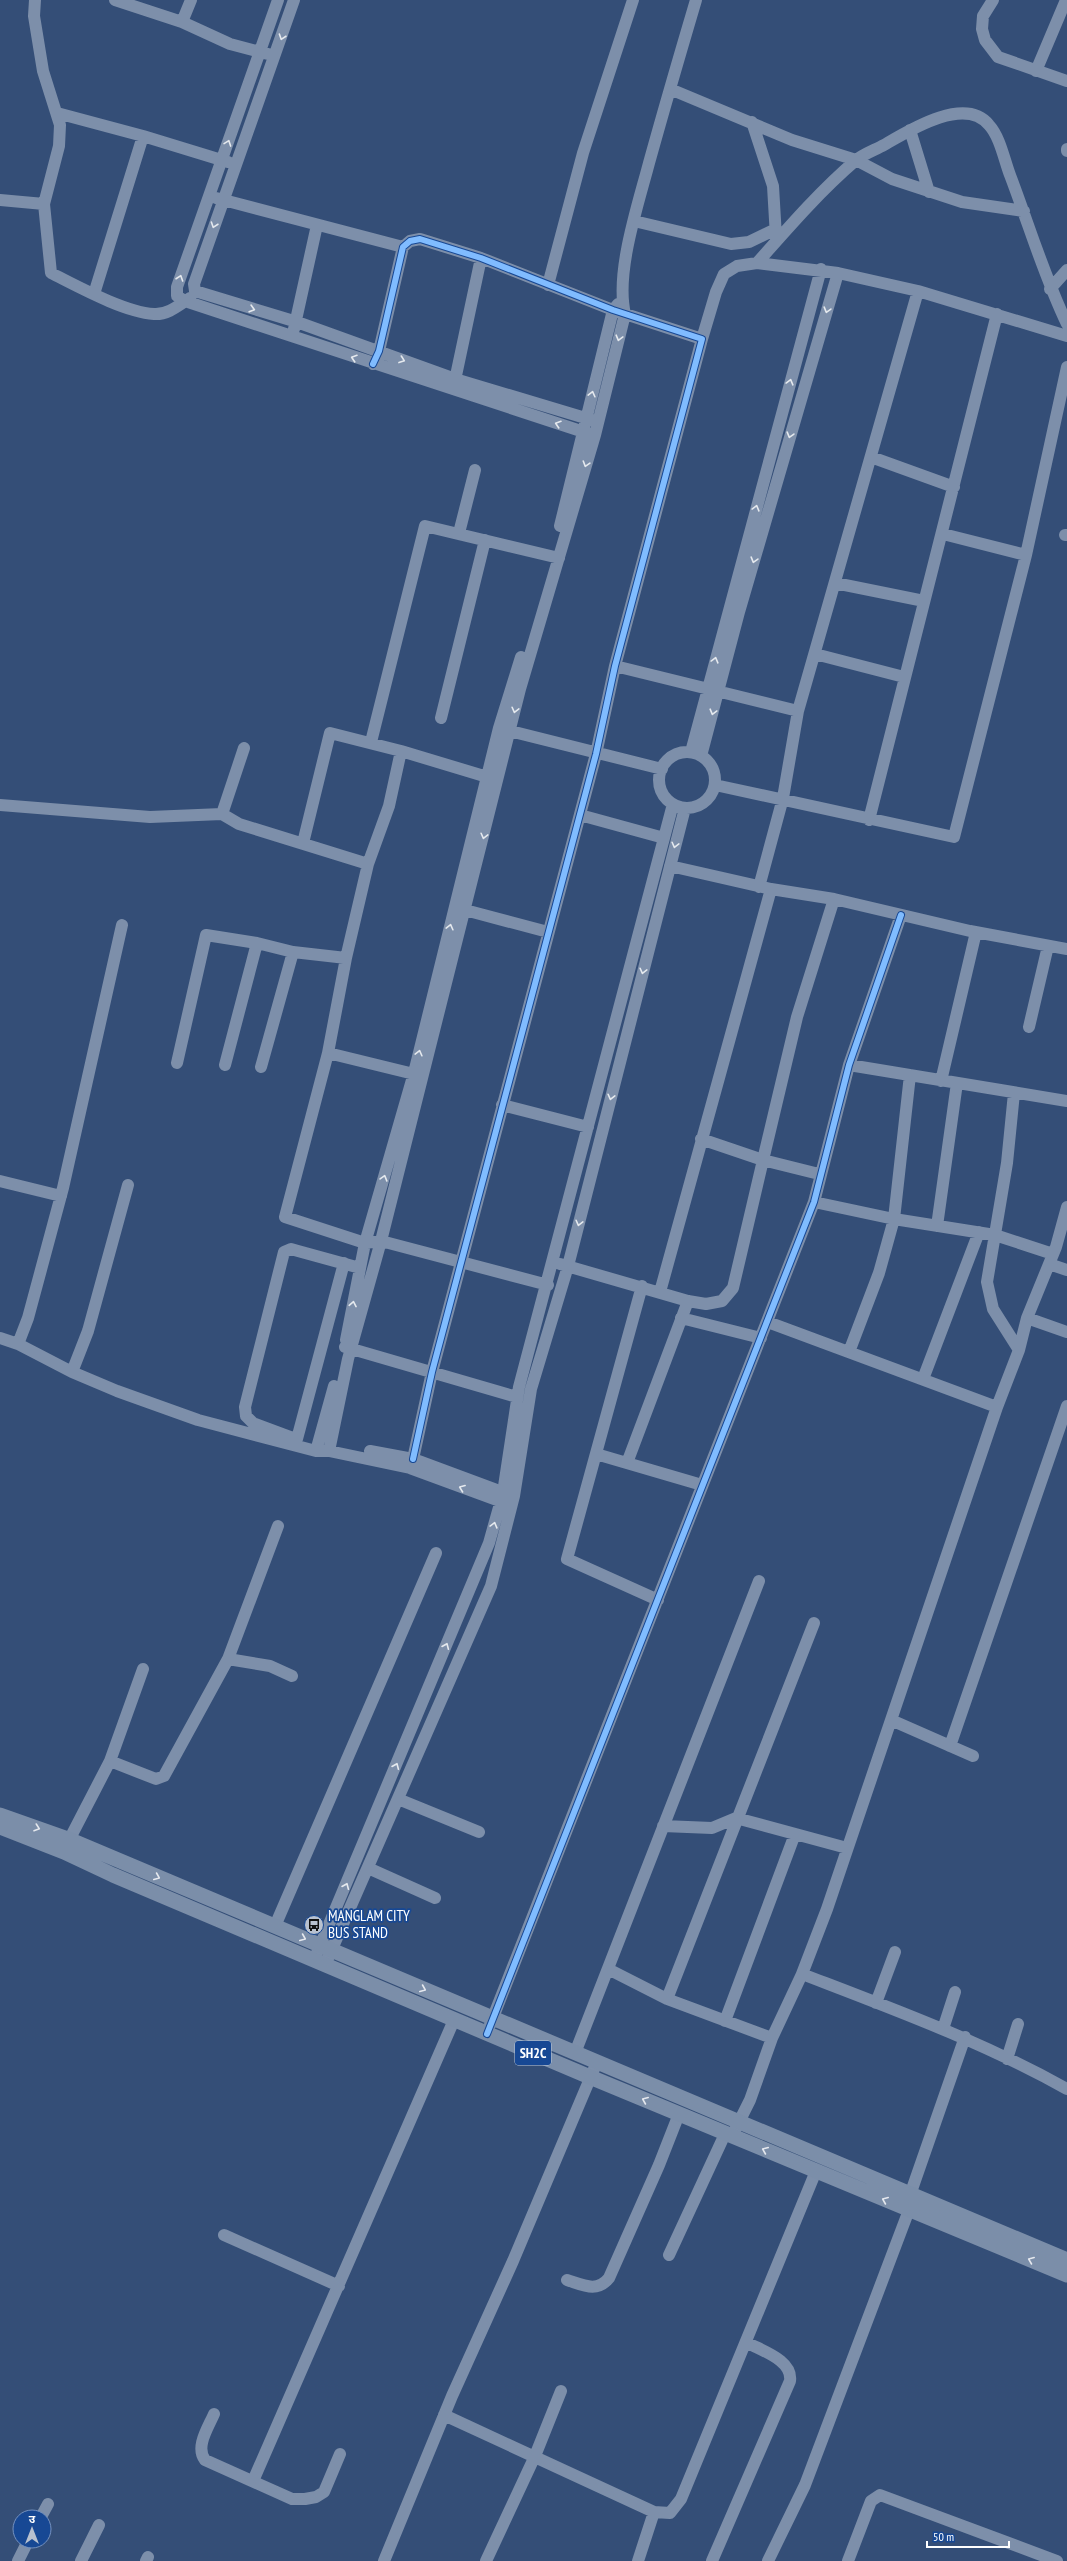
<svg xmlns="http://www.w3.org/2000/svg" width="1067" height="2561" viewBox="0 0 1067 2561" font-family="'PT Sans Narrow','Noto Sans Devanagari',sans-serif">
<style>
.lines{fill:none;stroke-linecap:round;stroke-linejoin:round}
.minor{stroke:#7d8faa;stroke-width:12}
.major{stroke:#7b8ea9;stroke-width:15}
.cycleway-casing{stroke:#174894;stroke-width:8}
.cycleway{stroke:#80bcff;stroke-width:6}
.oneway{stroke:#e5e9ee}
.oneway2{stroke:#e5e8ee}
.labels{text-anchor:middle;stroke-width:3.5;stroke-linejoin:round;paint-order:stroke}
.shield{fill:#174894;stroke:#b9c8df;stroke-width:1}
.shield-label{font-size:14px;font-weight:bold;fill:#fff}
.poi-label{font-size:15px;fill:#fff;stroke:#174894;text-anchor:start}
</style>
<rect width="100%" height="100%" fill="#344e77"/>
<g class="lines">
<path class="minor" d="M35,0L34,16L43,71L60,125L59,146L44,204
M115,0L182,22L230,44L268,54
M278,0L177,287V296L185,301L590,434
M294,0L194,284L195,291L297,322L455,379L592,420
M993,0L983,16L982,29L985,40L998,57L1067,81
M182,22L191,0
M1036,71L1066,0
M670,89L792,140L856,160L892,179L962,202L1024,211
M57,113L143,136
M752,122L773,186L776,237
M910,130L929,192
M1067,149V151
M216,198L403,247
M0,200L44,204L51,273C79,287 124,312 154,314C168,315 179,305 190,298
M634,221L731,244L749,242L776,229
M757,263C788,228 819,192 855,161C863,154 875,150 884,145C908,131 965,95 989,125C1000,137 1004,159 1010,175C1029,225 1044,276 1067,324
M548,285L583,153L633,0
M1050,289L1067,270
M94,294L143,136L228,162
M294,329L317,225
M702,339L716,292L724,274L737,266L757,263L838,273L918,291L1067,336
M373,364L379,351L403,247L410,241L420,239L481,258L613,310L702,339L615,666L596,754L432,1372L413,1459
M454,385L481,258
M871,457L954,487
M560,526L613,310L618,304
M459,533L475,470
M943,534L1026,555
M1065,535H1067
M835,583L924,601
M815,654L904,677
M615,666L798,711
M441,718L485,540
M502,729L662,769
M371,742L425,526L559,558
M244,748L222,814L239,824L368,864L346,958L328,1053L285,1217L365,1243L381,1241L548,1285
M691,752L821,269
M659 780a28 28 0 1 1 56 0a28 28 0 1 1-56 0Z
M701,756L739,612L838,273
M715,785L954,837L1026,555L1067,367
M0,805L150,817L222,814
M580,815L664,838
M869,820L997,314
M303,843L330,733L401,751
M368,864L389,806L401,751L494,779
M670,866L771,889L834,899L970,931L1067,949
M759,887L783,798L798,711L918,291
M465,910L548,932
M1029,1027L1048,946
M328,1053L422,1076
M177,1063L206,935L257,943L293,952L346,958
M225,1065L257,943
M849,1065L1067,1101
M261,1067L293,952
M941,1081L976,932
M1014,1093L1007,1163L987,1282L993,1309L1019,1350
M502,1105L588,1127
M819,1174L763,1160L797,1017L834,899
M0,1181L61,1196
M814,1202L894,1219L995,1235L1053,1254
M937,1226L957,1083
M560,1264L688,1301L706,1304L722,1301L733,1288L763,1160L701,1139
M1049,1264L1067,1270
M642,1286L567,1559L658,1600
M660,1292L771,889
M681,1318L761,1338
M1027,1318L1067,1332
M768,1322L997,1407
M0,1338L18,1344L72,1372L117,1391L198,1420L316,1451H329L410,1468L508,1504
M346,1340L365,1243L414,1073L499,728L521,657
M18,1344L28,1318L63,1188L122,925
M345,1347L517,1397
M849,1352L879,1273L894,1219L910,1075
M72,1372L88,1331L128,1185
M923,1379L979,1232
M296,1439L253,1423L246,1416L245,1407L284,1252L291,1249L298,1251L360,1268
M297,1439L344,1263
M316,1451L334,1386
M329,1451L348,1359L381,1241L520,689L595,435L625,314C615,273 638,205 649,163C664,109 680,54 696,0
M370,1451L413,1459L510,1495
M596,1454L702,1485
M627,1463L688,1301
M228,1659L278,1526
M891,1720L973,1756
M950,1746L1067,1406
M110,1761L143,1669
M398,1799L479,1832
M663,1826L712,1828L736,1818L847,1848
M66,1846L110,1761L156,1779L164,1776L228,1659L270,1666L292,1676
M368,1868L435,1898
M275,1926L436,1553
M314,1960L489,1543L503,1493L519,1387L673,804
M325,1965L491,1586L514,1496L531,1389L568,1266L685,808
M608,1969L667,1999L772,2038
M802,1974C893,2009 983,2042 1067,2089
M667,1999L814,1623
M876,2003L895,1952
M725,2021L795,1834
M490,2025L814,1202L849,1065L901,915
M943,2029L955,1992
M575,2053L759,1581
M1007,2059L1018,2024
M732,2136L750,2100L772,2038L802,1974L827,1909L997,1407L1019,1350L1027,1318L1056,1247L1067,1207
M910,2195L965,2037
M224,2235L339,2286
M669,2255L725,2134
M567,2280C583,2285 597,2293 609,2278L659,2165L679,2114
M214,2414C208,2428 195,2447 205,2460L292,2499H305L316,2497L324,2492L340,2454
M444,2415L654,2512L670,2513L681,2499L816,2171
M253,2481L454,2020
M41,2517L48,2504
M18,2561L28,2541
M81,2561L99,2525
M146,2561L148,2557
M384,2561L452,2396L513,2261L597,2062
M486,2561L535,2456L561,2391
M638,2561L654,2512
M712,2561L790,2381C793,2360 762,2351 746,2342
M768,2561L805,2485L909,2210
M848,2561L871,2501L880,2495L1057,2561"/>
<path class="major" d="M0,1815L68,1839L1067,2260
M0,1827L64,1852L113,1875L590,2077L1067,2275"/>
<defs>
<path id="cycleway" d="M373,364L379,351L403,247L410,241L420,239L481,258L613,310L702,339L615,666L596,754L432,1372L413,1459
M487,2034L814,1202L849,1065L901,915"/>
</defs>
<use href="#cycleway" class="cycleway-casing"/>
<use href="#cycleway" class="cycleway"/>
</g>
<defs><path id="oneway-chevron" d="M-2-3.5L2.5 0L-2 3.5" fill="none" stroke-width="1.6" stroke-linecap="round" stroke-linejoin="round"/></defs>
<g class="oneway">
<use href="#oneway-chevron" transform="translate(282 37) rotate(109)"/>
<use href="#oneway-chevron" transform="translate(228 143) rotate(-70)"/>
<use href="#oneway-chevron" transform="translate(214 225) rotate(109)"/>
<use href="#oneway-chevron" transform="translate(180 278) rotate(-71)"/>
<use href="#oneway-chevron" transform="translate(252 309) rotate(16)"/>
<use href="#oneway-chevron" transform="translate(827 310) rotate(106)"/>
<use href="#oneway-chevron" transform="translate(619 338) rotate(105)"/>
<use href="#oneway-chevron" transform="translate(354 358) rotate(-162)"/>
<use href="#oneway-chevron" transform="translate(402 360) rotate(20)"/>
<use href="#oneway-chevron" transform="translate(790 382) rotate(-75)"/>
<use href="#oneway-chevron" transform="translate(592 394) rotate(-76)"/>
<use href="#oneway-chevron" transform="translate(558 424) rotate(-162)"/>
<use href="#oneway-chevron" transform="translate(790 435) rotate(106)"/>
<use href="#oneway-chevron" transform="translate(586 464) rotate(107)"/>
<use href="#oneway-chevron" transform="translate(756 508) rotate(-75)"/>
<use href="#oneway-chevron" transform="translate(754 560) rotate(106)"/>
<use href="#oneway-chevron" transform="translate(715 660) rotate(-75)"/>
<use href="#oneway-chevron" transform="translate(515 710) rotate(104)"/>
<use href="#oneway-chevron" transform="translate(713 712) rotate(105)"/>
<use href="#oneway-chevron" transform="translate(484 836) rotate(104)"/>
<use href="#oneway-chevron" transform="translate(675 845) rotate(104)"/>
<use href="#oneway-chevron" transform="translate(450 927) rotate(-76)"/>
<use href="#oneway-chevron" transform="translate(643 971) rotate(104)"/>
<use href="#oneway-chevron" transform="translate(419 1053) rotate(-76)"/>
<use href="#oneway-chevron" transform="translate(611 1097) rotate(104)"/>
<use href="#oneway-chevron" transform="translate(384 1178) rotate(-74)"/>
<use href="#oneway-chevron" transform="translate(579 1223) rotate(104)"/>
<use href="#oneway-chevron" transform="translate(353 1304) rotate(-79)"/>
<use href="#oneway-chevron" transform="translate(462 1488) rotate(-159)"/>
<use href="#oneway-chevron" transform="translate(494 1525) rotate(-75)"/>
<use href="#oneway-chevron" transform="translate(446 1646) rotate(-67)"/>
<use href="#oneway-chevron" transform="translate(396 1766) rotate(-67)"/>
<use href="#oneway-chevron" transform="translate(346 1886) rotate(-67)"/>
</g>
<g class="oneway2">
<use href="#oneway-chevron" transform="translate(37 1828) rotate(19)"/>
<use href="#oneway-chevron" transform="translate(157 1877) rotate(23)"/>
<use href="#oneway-chevron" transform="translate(303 1938) rotate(23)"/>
<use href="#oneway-chevron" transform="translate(423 1989) rotate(23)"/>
<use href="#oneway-chevron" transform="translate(645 2100) rotate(-157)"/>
<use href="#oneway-chevron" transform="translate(765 2150) rotate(-157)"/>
<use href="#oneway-chevron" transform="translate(885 2200) rotate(-157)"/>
<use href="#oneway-chevron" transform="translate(1031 2260) rotate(-158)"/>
</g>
<defs>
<symbol id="bus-disc" viewBox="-11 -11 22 22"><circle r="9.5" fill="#b8c1cf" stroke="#174894"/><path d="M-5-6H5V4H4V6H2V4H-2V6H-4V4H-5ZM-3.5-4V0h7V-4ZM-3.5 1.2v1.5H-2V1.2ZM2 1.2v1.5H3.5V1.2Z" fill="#111"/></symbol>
</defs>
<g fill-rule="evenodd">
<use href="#bus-disc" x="303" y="1914" width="22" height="22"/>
</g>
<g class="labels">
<rect class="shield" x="515" y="2041" width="36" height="24" rx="3"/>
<g class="shield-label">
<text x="533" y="2058">SH2C</text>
</g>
<g class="poi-label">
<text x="328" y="1921">MANGLAM CITY<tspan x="328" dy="17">BUS STAND</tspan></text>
</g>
</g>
<g transform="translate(32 2529)"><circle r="19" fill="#174894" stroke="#7491bf"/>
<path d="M0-3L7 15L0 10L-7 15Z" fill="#b8c1cf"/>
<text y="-6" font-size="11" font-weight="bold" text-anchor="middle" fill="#ffffff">उ</text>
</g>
<path d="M927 2541v6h82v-6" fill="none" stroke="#ffffff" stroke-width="2"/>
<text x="933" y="2541" font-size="12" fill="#ffffff" stroke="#174894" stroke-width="3" paint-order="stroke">50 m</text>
</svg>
